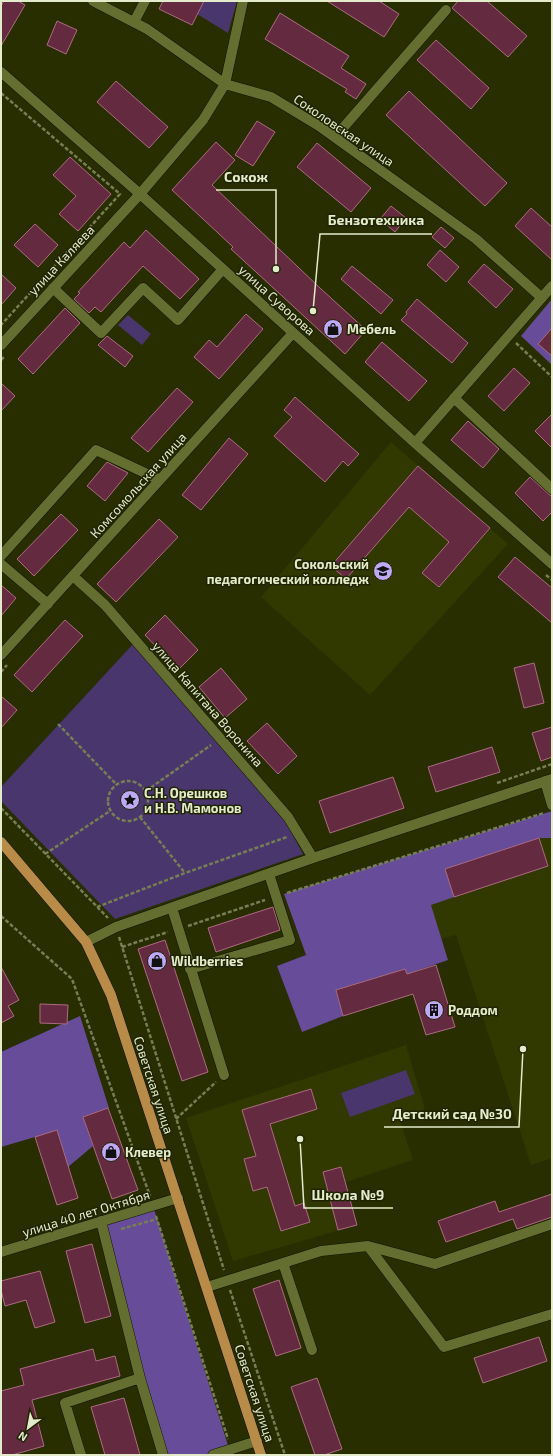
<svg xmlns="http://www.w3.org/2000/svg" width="553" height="1456" viewBox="0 0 553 1456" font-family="'Exo 2',sans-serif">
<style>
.built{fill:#313800}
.green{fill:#49366c}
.forest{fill:#674c9a}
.building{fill:#632a40;stroke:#ac6b82}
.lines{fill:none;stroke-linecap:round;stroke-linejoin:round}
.minor-casing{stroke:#111500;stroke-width:11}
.major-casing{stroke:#111500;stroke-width:11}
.path{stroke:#777d55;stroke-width:2.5;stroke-dasharray:4 2;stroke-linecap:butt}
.minor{stroke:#636e30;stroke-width:10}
.major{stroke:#b98b49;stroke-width:10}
.labels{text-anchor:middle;stroke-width:3;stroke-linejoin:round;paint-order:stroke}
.street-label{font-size:13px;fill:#e4ebcb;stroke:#1f2403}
.poi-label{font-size:13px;font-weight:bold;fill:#e4ebcb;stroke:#1f2403;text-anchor:start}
.leader{fill:none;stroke:#e4ebcb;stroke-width:1.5}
.callout-dot{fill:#e4ebcb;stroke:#1f2403;stroke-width:1.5}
.callout-label{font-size:14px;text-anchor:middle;font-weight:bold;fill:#e4ebcb;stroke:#1f2403;stroke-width:3;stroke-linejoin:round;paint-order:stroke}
</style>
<rect width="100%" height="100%" fill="#282e00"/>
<path class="built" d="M391,442L508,544L370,695L261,597Z
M552,819V1158L531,1165L456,935L441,939L419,865Z
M406,1045L425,1109L399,1118L413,1160L346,1182L357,1225L233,1261L186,1118Z"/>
<path class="green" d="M204,1H237L228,33L197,14Z
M128,315L151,334L142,345L118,325Z
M134,643L284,819L303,854L115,919L1,801V787Z
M406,1070L415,1094L350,1117L341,1093Z"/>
<path class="forest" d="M552,299V365L521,336Z
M552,811V838H539L454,897L431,905L448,960L407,974L405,969L336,990L343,1016L302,1032L277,966L306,955L284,894Z
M80,1016L109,1108L83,1117L93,1146L68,1167L35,1137L1,1147V1052Z
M153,1206L231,1455H163L101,1221Z"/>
<path class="building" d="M4,1H18L25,5L1,46V6Z
M163,1H204L192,25L159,9Z
M327,1H379L399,14L384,37Z
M458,1H487L527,36L508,57L452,8Z
M280,13L349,56L341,68L366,84L356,99L345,92L347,89L265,39Z
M57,21L77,30L66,54L47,45Z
M436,40L489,88L471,109L417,60Z
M116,81L168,127L149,148L97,102Z
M409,91L507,183L485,206L386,115Z
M257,121L275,132L253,166L235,155Z
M216,142L235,160L212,185L320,288L366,330L345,354L231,249L233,247L172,190Z
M317,143L371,188L351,212L297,167Z
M70,157L111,194L78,231L59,214L76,196L53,175Z
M391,206L406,218L395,232L380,219Z
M531,208L552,227V260L515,226Z
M35,224L58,245L38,267L14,245Z
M441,227L454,238L445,248L432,237Z
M146,230L199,279L180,299L143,266L101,312L95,307L89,313L74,299L80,293L78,292L124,242L130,248Z
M440,250L459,267L446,282L427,265Z
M484,264L513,289L496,308L468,282Z
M352,266L393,300L381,314L341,279Z
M1,274L16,288L1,305Z
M417,299L468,343L452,363L401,320L407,314L406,312Z
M65,308L80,323L33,374L18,359Z
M246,314L263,329L219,379L194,357L209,340L217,347Z
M552,328V356L538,344Z
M107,336L133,356L125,367L98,345Z
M382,342L427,381L409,401L365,362Z
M514,368L530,383L504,411L488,396Z
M1,383L15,396L1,411Z
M177,388L193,402L148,452L131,438Z
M295,397L359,454L348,466L343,461L325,482L274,436L292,417L284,410Z
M552,414V448L535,431Z
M468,421L499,449L483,468L451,440Z
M229,438L248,454L201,510L182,495Z
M107,462L128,473L105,501L87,486Z
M418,466L490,528L439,587L422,573L449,542L409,507L346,579L331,566Z
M530,477L552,497V512L543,521L515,493Z
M61,514L78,530L34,576L17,559Z
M159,519L178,537L116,602L97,584Z
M515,557L552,588V623L498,577Z
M1,585L16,598L1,616Z
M165,615L198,650L178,670L145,635Z
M65,620L83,636L32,692L14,675Z
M534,663L544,703L524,708L514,668Z
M221,668L247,699L225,718L199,687Z
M1,696L17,710L1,728Z
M267,723L297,756L278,774L247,741Z
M552,727V757L541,761L532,733Z
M492,747L500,772L436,792L428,767Z
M393,777L404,808L330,833L319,801Z
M539,838L548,866L454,897L445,869Z
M273,907L280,930L216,952L208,928Z
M165,940L208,1072L182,1081L138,949Z
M436,965L455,1027L426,1035L413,994L343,1016L336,990L405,969L407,974Z
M1,967L19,1000L8,1006L14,1016L1,1023Z
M40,1004L68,1005L67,1024L40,1023Z
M311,1089L317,1109L270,1124L295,1206L304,1203L310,1222L281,1231L267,1187L253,1191L244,1159L256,1156L242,1110Z
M108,1108L138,1190L112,1199L83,1117Z
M57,1130L78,1198L57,1205L35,1137Z
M341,1167L357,1225L338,1230L323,1172Z
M552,1194V1217L517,1229L513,1219L446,1242L438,1221L495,1201L499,1212Z
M92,1244L111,1316L85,1323L66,1251Z
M40,1271L55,1322L35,1328L26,1300L5,1306L1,1290V1281Z
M279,1280L301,1348L276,1356L253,1289Z
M539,1337L547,1361L483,1383L474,1358Z
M93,1349L96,1361L115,1356L120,1376L32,1400L44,1446L12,1455H1V1391L24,1385L20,1369Z
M317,1378L342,1449L324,1455H315L291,1387Z
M124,1398L140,1455H105L91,1407Z"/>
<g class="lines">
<defs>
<path id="minor" d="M93,1L147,29L225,84L271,97L319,126L476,239L542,298
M134,22L145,1
M1,72L140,194L415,443L552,564
M335,137L446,10
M53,288L101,333L143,288L178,320L223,269
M1,345L140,194L203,120L225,84L243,1
M454,398L552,489
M415,443L552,286
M1,556L96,450L160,480
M1,564L48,604
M73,576L105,605L288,817L313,858
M1,655L293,333
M545,781L552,805
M172,908L224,1075
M86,942L116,927L313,858L552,779
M190,969L290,940L269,874
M101,1221L140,1378L163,1455
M368,1246L435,1264L552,1224
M1,1252L178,1198
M283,1263L312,1350
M207,1287L321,1251L368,1246L444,1347L552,1314
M81,1455L65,1403L140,1378
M213,1455L257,1441"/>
<path id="major" d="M1,842L86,942L111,995L261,1455"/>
</defs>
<use href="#minor" class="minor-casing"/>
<use href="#major" class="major-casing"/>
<path class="path" d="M1,93L120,194L1,325
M516,343L552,377
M1,360L5,356
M546,575L552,580
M1,672L7,665
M58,724L116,784
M108 801a20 20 0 1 1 40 0a20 20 0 1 1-40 0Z
M497,783L552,764
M146,791L211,745
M1,808L108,918
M140,817L185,873
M45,854L110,811
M287,893L544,813
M97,907L185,873L287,837
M1,916L72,979L150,1196
M188,926L265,900
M119,937L224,1270
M122,947L168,932
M176,1119L216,1082
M156,1216L228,1439
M121,1229L157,1219
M230,1290L285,1455"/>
<use href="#minor" class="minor"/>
<use href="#major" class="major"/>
</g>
<defs>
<symbol id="shop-disc" viewBox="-11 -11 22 22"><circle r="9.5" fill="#bfa8f4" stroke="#1f2403"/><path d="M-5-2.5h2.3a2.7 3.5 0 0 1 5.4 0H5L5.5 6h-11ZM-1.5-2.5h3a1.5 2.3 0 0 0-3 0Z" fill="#111"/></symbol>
<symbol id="university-disc" viewBox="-11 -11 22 22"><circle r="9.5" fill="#bfa8f4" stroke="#1f2403"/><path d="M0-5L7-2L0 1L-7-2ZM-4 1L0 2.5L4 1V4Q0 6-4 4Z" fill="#111"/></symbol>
<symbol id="sight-disc" viewBox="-11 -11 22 22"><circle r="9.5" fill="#bfa8f4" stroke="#1f2403"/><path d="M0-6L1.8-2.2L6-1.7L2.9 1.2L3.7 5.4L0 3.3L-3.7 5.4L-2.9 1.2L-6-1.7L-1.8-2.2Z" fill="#111"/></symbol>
<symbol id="building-disc" viewBox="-11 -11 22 22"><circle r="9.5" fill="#bfa8f4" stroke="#1f2403"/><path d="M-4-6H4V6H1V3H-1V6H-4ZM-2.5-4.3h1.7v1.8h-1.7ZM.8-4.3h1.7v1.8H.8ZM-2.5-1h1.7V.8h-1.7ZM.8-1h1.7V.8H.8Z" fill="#111"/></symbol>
</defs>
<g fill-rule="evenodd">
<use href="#shop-disc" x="322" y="318" width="22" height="22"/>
<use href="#university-disc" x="372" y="560" width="22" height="22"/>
<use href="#sight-disc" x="119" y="789" width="22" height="22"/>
<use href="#shop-disc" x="146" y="950" width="22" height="22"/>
<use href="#building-disc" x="423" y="999" width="22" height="22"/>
<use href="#shop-disc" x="100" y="1141" width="22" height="22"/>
</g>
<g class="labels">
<g class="street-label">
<text transform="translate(344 130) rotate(34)" y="5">Соколовская улица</text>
<text transform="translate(61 260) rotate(-47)" y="5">улица Каляева</text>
<text transform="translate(277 300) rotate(42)" y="5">улица Суворова</text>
<text transform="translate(138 485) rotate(-48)" y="5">Комсомольская улица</text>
<text transform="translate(208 704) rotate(49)" y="5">улица Капитана Воронина</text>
<text transform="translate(154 1085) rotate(72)" y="5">Советская улица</text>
<text transform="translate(86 1213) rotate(-17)" y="5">улица 40 лет Октября</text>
<text transform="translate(255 1393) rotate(72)" y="5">Советская улица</text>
</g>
<g class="poi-label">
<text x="347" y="334">Мебель</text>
<text x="369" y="569" text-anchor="end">Сокольский<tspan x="369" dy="15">педагогический колледж</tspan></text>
<text x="144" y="798">С.Н. Орешков<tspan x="144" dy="15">и Н.В. Мамонов</tspan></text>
<text x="171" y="966">Wildberries</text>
<text x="448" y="1015">Роддом</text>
<text x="125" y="1157">Клевер</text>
</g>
</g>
<path class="leader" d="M276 269L276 190H216M313 311L320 234H432M523 1049L519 1127H384M300 1139L304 1208H393"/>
<g class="callout-dot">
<circle cx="276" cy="269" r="4"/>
<circle cx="313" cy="311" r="4"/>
<circle cx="523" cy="1049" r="4"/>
<circle cx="300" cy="1139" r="4"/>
</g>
<g class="callout-label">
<text x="246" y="182">Сокож</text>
<text x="376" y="225">Бензотехника</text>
<text x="452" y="1119">Детский сад №30</text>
<text x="348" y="1200">Школа №9</text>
</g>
<rect width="553" height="1456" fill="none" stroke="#e4ebcb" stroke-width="4"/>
<g transform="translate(28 1428) rotate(212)" stroke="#1f2403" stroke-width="3" paint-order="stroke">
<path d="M0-3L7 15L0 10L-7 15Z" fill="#e4ebcb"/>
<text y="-6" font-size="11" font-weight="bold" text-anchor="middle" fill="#e4ebcb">N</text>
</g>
</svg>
